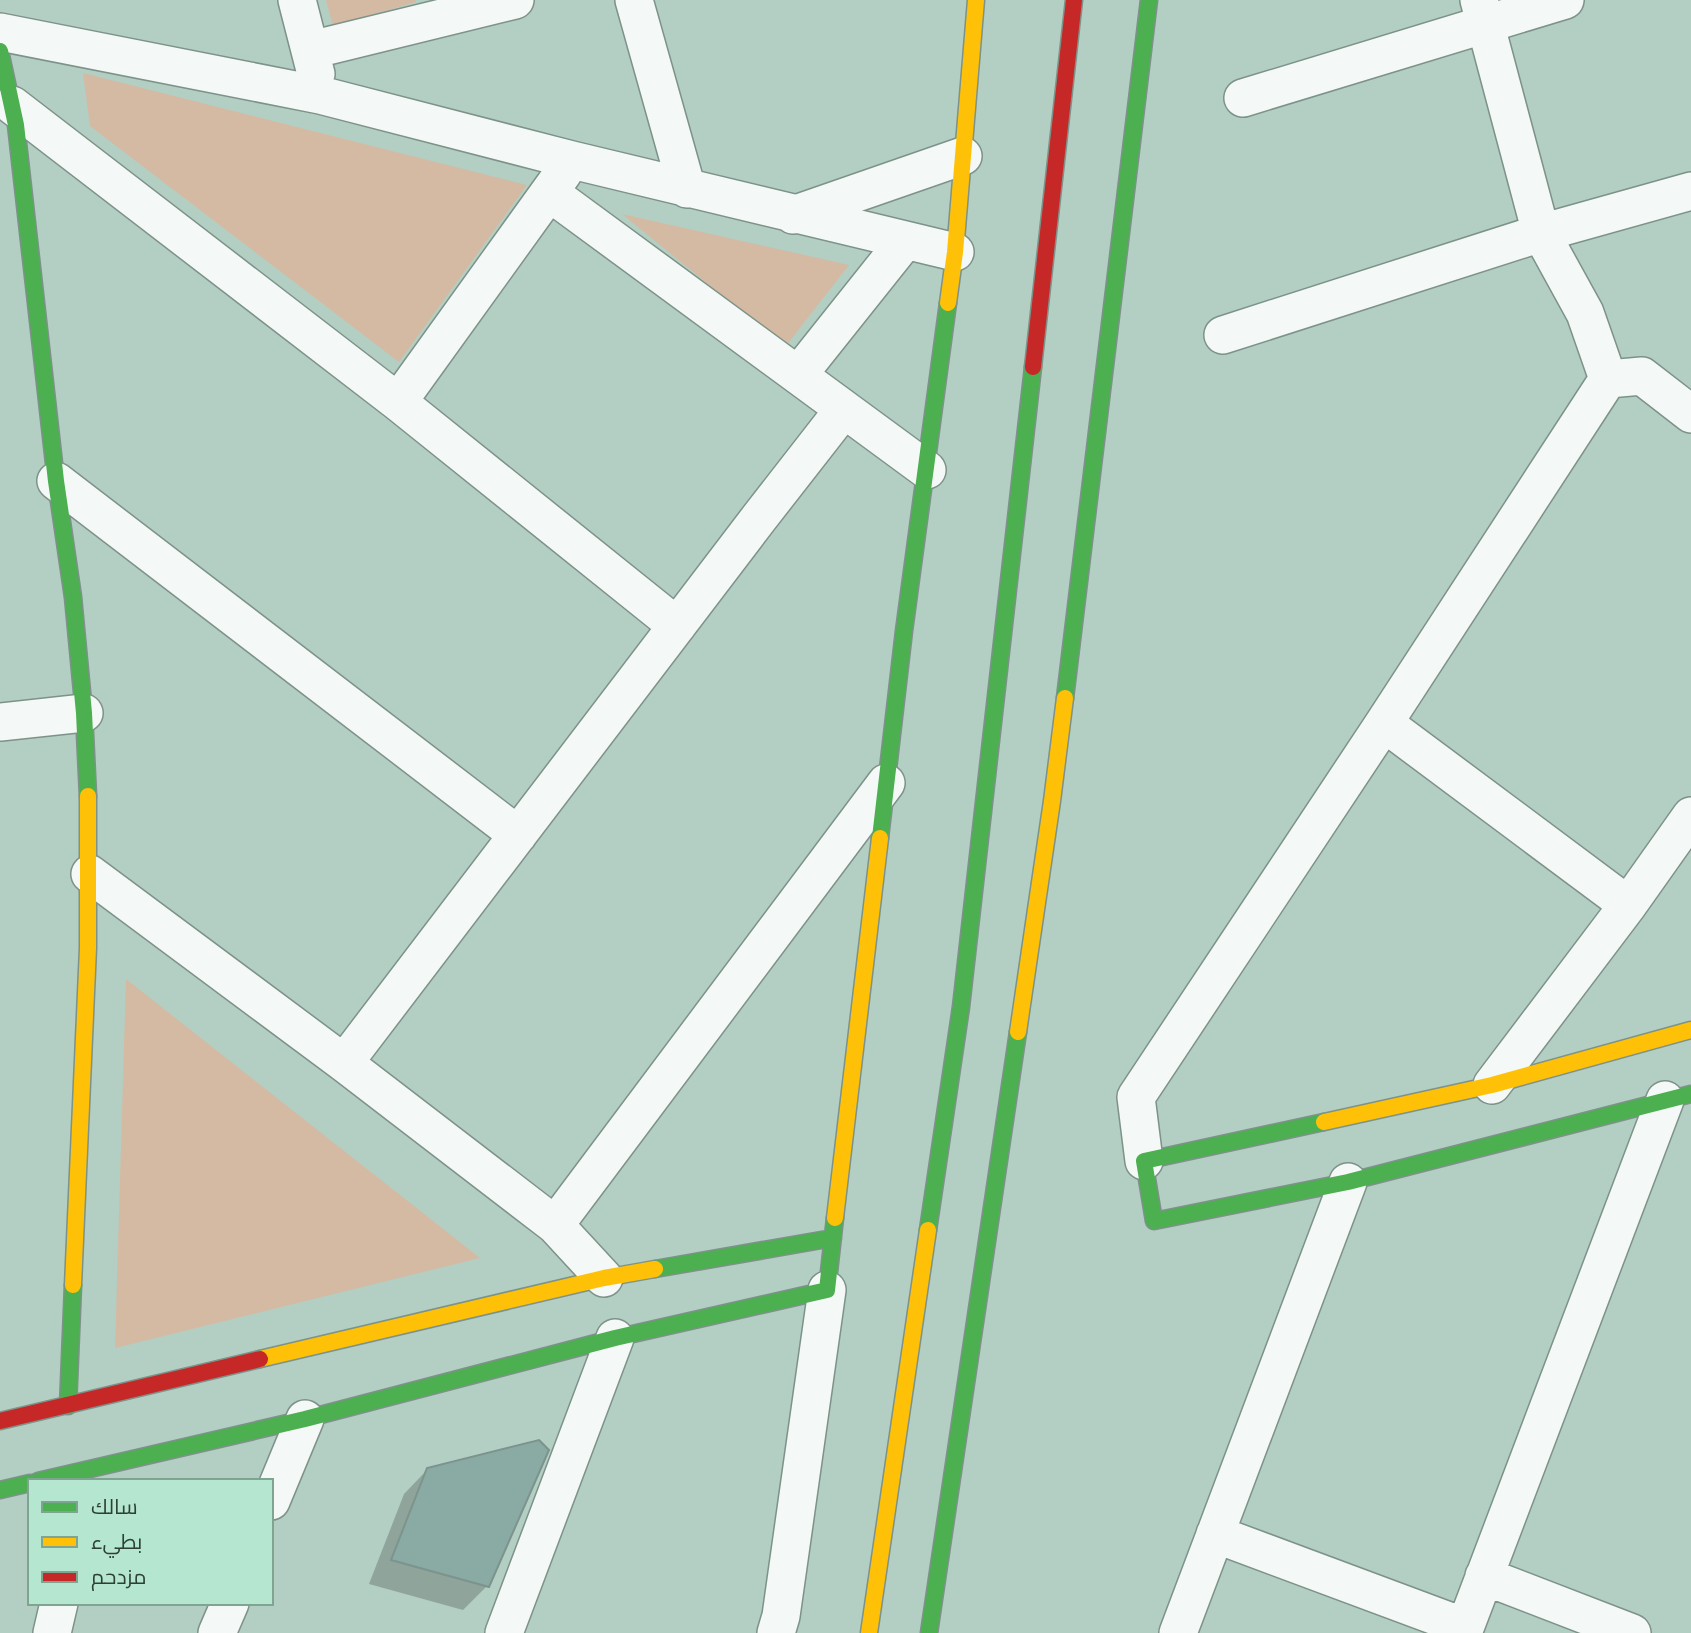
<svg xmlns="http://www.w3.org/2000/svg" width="1691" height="1633" viewBox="0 0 1691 1633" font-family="'PT Sans',Cairo,sans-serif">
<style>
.green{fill:#d5baa3}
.shadow{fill:#0003}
.building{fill:#89aba3;stroke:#7d938d;stroke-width:2}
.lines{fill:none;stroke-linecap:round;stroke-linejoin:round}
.street-casing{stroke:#7d9289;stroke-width:40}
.fast-casing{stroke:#7d9289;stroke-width:19}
.slow-casing{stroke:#7d9289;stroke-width:19}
.jam-casing{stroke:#7d9289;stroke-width:19}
.street{stroke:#f4f8f6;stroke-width:37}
.fast{stroke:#4caf50;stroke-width:16}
.slow{stroke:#ffc107;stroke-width:16}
.jam{stroke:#c62828;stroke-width:16}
</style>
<rect width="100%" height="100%" fill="#b3cec2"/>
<path class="green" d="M326,0H416V2L333,26Z
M83,73L527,185L399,362L90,126Z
M622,214L849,265L785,347Z
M126,979L480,1258L115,1348Z"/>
<path class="shadow" d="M428,1469L487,1586L463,1610L369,1584L404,1494Z"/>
<path class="building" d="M539,1440L549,1450L489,1587L391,1560L427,1468Z"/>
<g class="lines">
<defs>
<path id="street" d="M297,0L316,74
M634,0L687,189
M1479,0L1541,233L1585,313L1608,379
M0,32L320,95L572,160L955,252
M311,50L515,0
M1243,98L1565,0
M12,105L398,402L677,626
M550,193L927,470
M793,215L963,156
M1223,335L1541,233L1691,191
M798,375L904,242
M398,402L563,173
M56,481L518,835
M0,722L84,713
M1384,723L1628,905
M90,874L344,1063L555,1225L604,1278
M344,1063L759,518L844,409
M1492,1085L1628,905L1691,816
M1144,1161L1136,1097L1384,723L1608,379L1642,376L1691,414
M555,1225L886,783
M271,1501L305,1419
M1215,1534L1465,1627
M1484,1576L1632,1633
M52,1633L59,1603
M217,1633L230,1603
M504,1633L615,1338
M776,1633L781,1616L827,1290
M1178,1633L1348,1182
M1463,1633L1665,1100"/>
<path id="fast" d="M0,51L16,125L56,481L73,597L84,713L88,796
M1065,698L1149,0
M880,838L904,631L948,303
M1324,1122L1144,1161L1154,1221L1348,1182L1691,1094
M928,1230L961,1007L1033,367
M655,1269L833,1238
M68,1406L73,1285
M38,1481L305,1419L615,1338L827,1290L835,1218
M0,1490L30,1483
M929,1633L1018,1032"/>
<path id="slow" d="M948,303L955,252L976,0
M1018,1032L1052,801L1065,698
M1324,1122L1492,1085L1691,1030
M835,1218L880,838
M73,1285L88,948V796
M260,1359L604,1278L655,1269
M869,1633L928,1230"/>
<path id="jam" d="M1033,367L1074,0
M0,1421L260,1359"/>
</defs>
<use href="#street" class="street-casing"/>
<use href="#fast" class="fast-casing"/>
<use href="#slow" class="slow-casing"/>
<use href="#jam" class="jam-casing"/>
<use href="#street" class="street"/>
<use href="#fast" class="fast"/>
<use href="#slow" class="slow"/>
<use href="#jam" class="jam"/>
</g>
<rect x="28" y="1479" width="245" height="126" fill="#b5e6cf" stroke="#7fa492" stroke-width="2"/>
<rect x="42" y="1502" width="35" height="10" fill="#4caf50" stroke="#7fa492" stroke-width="2"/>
<text x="91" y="1514" font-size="21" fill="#2d4037">سالك</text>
<rect x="42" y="1537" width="35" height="10" fill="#ffc107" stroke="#7fa492" stroke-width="2"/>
<text x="91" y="1549" font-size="21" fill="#2d4037">بطيء</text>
<rect x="42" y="1572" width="35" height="10" fill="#c62828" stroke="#7fa492" stroke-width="2"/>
<text x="91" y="1584" font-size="21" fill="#2d4037">مزدحم</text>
</svg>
